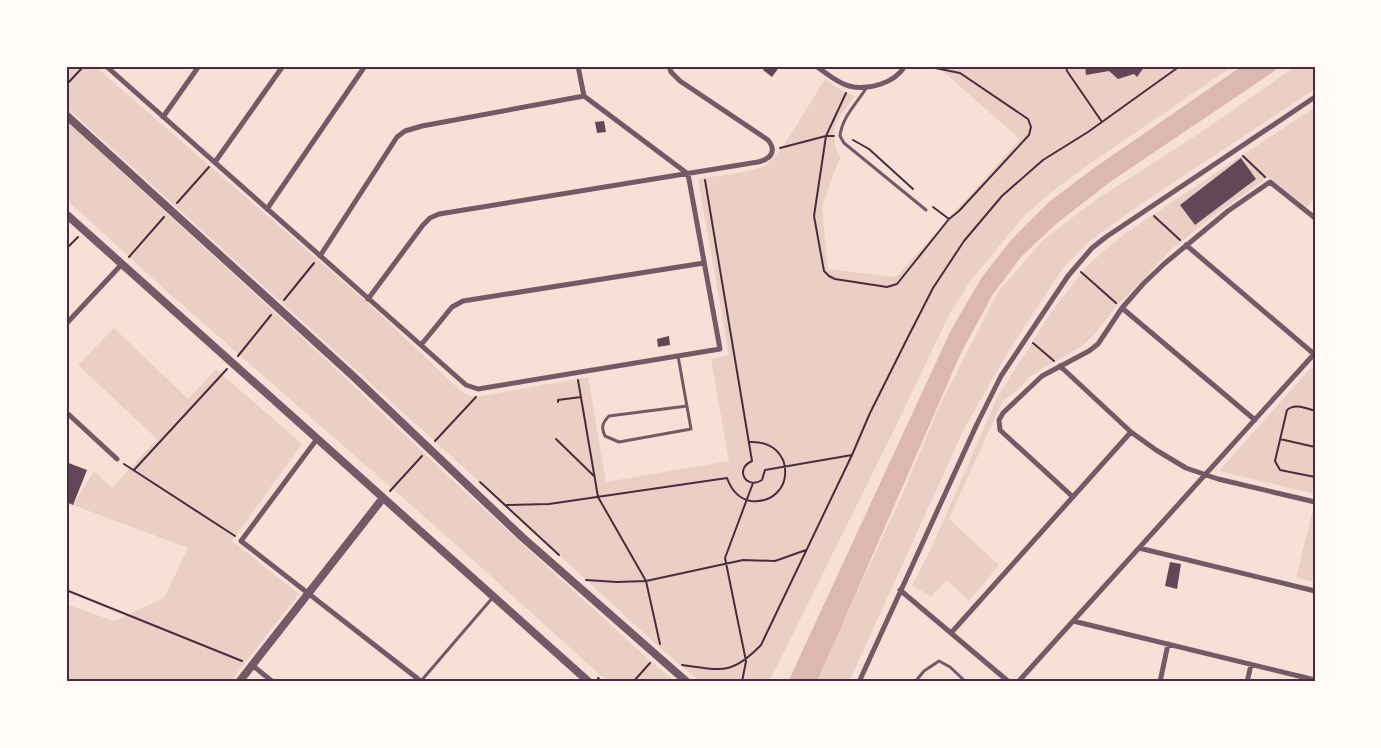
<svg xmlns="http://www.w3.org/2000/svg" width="1381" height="748" viewBox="0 0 1381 748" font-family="Commissioner,sans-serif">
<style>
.green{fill:#ebcfc5}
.water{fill:#dcb8b0}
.building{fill:#644757}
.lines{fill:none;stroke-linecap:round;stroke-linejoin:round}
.path{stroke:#4a2c40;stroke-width:2}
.service{stroke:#755966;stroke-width:3}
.minor{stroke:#755966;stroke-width:5}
.tertiary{stroke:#755966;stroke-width:8}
.neatline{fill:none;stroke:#4a2c40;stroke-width:2}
</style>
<rect width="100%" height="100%" fill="#f7e1d7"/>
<path class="green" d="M66,66H95L370,305L460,390L467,395L476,397L588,377L606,482L729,461L711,359L729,355L698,179C714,176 753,173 766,165C781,155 813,97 825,79L842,91L855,96C839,117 825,132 841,158L838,162L822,207L828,269L896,277L1020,139L937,66H1233L1085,167L1055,189L1024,216L971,280L949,315L894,430L769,682H701L661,649L505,505L66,107Z
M1296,66H1315V89L1135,208L1091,240L1063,268L1007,354L965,427L849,682H818L838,633L903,493L939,407L998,292L1044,239L1097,199L1203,131Z
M1315,107V199L1307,207L1268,177L1209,219L1172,249L1115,308L1094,335L1082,346L1030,376L1019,389L1004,400L996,415L949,519L999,565L969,601L947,580L931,597L912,585L930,551L998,396L1052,311L1086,267L1106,249L1127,232Z
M66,121L320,354L450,478L647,658L676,682H608L434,525L161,286L66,199Z
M114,328L188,399L216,369L302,444L232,541L299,594L230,682H66V604L114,621L164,598L188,548L73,505L94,471L112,488L157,439L78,365Z
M1315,363V494L1219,471Z
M1313,509H1315V582L1296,578Z"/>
<path class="water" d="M1242,66H1282L1110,182L1056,224L1021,257L993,294L961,353L817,682H788L951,330L982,277L1012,239L1049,202L1094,168Z"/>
<path class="building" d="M765,66H780L772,77L763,70Z
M1085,66H1145L1137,77L1134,74L1118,79L1109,71L1086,75Z
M604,121L606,132L597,133L595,122Z
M1241,158L1256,179L1195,225L1180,205Z
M669,336L670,345L658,347L657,339Z
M66,462L87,470L73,505L66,502Z
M1170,562L1181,564L1177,589L1165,586Z"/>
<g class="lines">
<path class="path" d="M1066,66L1067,71L1102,122
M66,85L84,66
M834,136H826L814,216L824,271L829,276L835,279L887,287L897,284L949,219L959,211L1029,135L1031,127L1028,119L960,73L925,66
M853,140L869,149L913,189
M780,148L826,136L846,93
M1243,156L1265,177
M705,180L752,461C734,469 746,490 762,480L765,470L852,455
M177,203L209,167
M933,207L949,219
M1154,216L1180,240
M66,249L78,237
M129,257L164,217
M1081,272L1116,303
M284,300L314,263
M1033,343L1054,361
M238,356L271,315
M578,380L598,497L646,581L660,644
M558,402V400L581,397
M1315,411C1305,408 1295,403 1287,410L1275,461L1280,470L1315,477
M556,439L594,476
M1280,439L1315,447
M435,441L476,397
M124,464L235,536
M134,470L227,369
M480,482L559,555
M390,491L422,456
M507,505L549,504L727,478C731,489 739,499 751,501C796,505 798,439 749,442
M586,580L617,582L646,581L743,560L775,561L806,550
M66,590L242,661
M682,665C721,670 731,676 761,645L852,455L870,413L907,339L933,288L964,241L1002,196L1043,160L1088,132L1180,66
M598,678L602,682
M633,682L650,663
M742,682L746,661L725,558L753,483"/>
<path class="service" d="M867,87C857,103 842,117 840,136L844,143L926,210
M678,356L691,429L619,442L605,436C601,428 602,423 609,416L687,406
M421,681L494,596
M915,682L924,671L939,661L950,667L966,682"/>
<path class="minor" d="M106,66L466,385L478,389L720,349L688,174L584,96L578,66
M816,66C826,73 837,83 849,86C868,91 895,83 905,66
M163,117L199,66
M215,162L283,66
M267,209L365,66
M1186,245L1314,354
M320,256L397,137L405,131L422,126L584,96
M368,299L423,225L430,218L439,214L758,162C771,159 777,151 768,140L680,81L671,72L669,66
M1122,308L1255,420
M66,324L122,264
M421,345L452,307L463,301L704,263
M1060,366L1131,432L1156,450L1186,468L1218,479L1315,502
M66,412L117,459
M317,439L241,541L422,682
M1073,497L1000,430L999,420L1003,413L1042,376L1089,351L1098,344L1122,308L1143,284L1164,264L1228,211L1270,182L1315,218
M1139,548L1315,591
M900,590L1009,682
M1073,621L1315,680
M951,633L1131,432
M252,665L273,682
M859,682L977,424L1001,376L1068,276L1092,248L1106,237L1315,97
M1018,682L1315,353
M1160,682L1168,644
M1247,682L1251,665"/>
<path class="tertiary" d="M66,115L354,377L522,537L687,682
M66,214L589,682
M239,682L383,498"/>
</g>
<rect width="1381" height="748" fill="none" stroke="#fffaf5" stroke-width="135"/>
<rect x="68" y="68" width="1246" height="612" class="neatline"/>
</svg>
